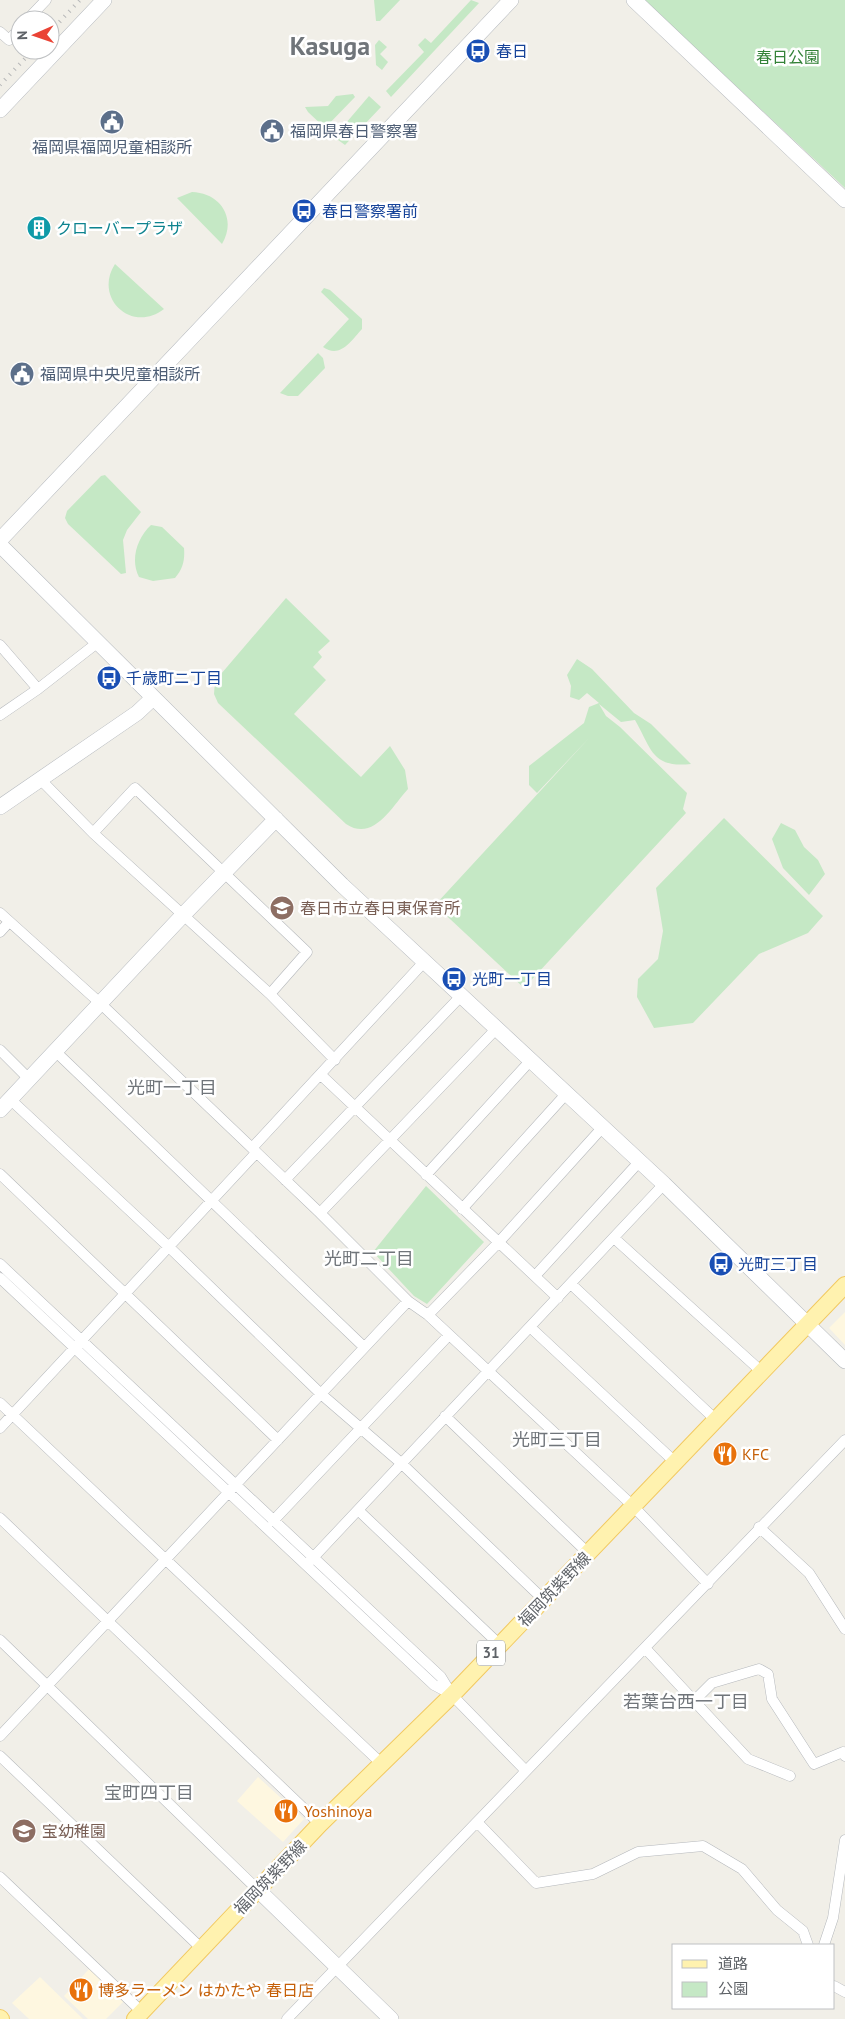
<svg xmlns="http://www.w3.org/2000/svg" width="845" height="2019" viewBox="0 0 845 2019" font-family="'PT Sans','Noto Sans JP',sans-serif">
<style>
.commercial{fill:#fef7e0}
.green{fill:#c5e8c5}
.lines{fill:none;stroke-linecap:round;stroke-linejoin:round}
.street-casing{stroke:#b5b8bc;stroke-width:11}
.secondary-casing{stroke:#b6babf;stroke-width:16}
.primary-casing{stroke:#f2c960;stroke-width:18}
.street{stroke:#fff;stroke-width:10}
.secondary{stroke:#fff;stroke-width:15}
.primary{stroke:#fff2af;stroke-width:16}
.rail{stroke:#b6b7b8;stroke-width:4;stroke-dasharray:1 6;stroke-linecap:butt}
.labels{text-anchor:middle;stroke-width:5;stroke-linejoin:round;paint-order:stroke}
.shield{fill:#fff;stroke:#8f9295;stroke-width:1}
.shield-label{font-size:15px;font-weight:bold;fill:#5f6368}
.transit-label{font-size:16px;fill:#164399;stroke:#fff;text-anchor:start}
.park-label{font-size:16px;fill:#348238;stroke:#fff}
.service-label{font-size:16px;fill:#4e5e75;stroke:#fff;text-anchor:start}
.culture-label{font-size:16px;fill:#0d838f;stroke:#fff;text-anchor:start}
.education-label{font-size:16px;fill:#785e54;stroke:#fff;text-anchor:start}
.food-label{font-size:16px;fill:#c56008;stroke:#fff;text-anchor:start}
.street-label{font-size:16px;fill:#5f6368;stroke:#fff}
.neighbourhood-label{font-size:18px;fill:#70757a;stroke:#fff}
.town-label{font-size:26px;font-weight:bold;fill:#70757a;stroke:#fff}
</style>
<rect width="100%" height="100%" fill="#f1efe8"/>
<path class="commercial" d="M845,1312V1345L829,1328Z
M258,1777L304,1819L283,1842L237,1801Z
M90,1968L124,2001L106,2019H88L64,1996Z
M40,1977L83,2019H29L12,2003Z"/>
<path class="green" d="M374,0H400L380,21H376Z
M471,0L479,3L391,97L386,91L424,52L418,45L425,38L431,43Z
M644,0H845V188Z
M379,40L387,47L380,54L388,62L382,70L376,65L375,45Z
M353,94L355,97L325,128L308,112L305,107L328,106L336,96Z
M369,96L381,107L345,145L334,137Z
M192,192C221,193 237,219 222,244L177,198Z
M115,264L164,309C132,334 93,298 115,264Z
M324,288L330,290L362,319V329C351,341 340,359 323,347L349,319L321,292Z
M318,353L323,358L325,368L298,396H288L280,393Z
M105,475L141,512L127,530L123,540L126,573L121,574L68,524L65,518L67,511L101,476Z
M151,525L162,527L184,548C185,560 183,569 175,578L153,581L139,577C130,560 137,538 151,525Z
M286,598L330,641L318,652L322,657L313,667L326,680L294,714L361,777L390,746L405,770L408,789C391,808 373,842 346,824L218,703L214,694L215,681Z
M577,659L592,669L634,713L651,724L691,764C652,768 652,750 635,720L621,722L599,704L606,716L620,727L687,793L683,809L686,813L524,988L435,905L590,737L537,793L529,785V766L584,723L589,707L599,703L587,693L579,700L570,697L571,686L567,675Z
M724,818L823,916L808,933L759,954L693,1023L654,1028L637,997L638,979L658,959L663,931L656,888Z
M781,823L795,830L804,847L818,860L825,874L809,895L783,868L772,839Z
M426,1186L484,1242L427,1304L414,1296L373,1252Z"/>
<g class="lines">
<defs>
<path id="street" d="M27,20L46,0
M0,32L9,40L20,28
M0,645L38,689
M0,715L38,689L97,643
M40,779L93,833L270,994L307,952L135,788L93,833
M0,913L100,1003L320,1213L408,1301L428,1315L632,1505L708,1584
M0,932L9,922
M270,994L335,1060
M0,1050L30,1080
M55,1051L364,1347
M321,1075L558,1298
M11,1100L170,1248L321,1394L401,1463L544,1600
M252,1148L424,962
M0,1174L278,1440
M426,1175L531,1060
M285,1180L461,996
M462,1209L566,1094
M320,1213L497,1028
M614,1238L762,1372
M0,1264L441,1677L452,1695L526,1771
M535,1276L639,1162
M0,1278L434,1685L451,1694
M571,1284L716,1420
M428,1315L498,1243L602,1128
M530,1327L676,1463
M0,1403L382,1764
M445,1416L588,1553
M0,1428L256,1153
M358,1510L500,1645
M0,1518L320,1824
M273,1521L449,1335
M759,1527L809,1573L845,1629
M310,1561L664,1184
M0,1640L258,1890
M645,1648L748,1759L790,1776
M693,1702L712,1683L759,1669L768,1674L772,1699L814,1764L843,1752L845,1756
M0,1736L408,1301
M0,1756L201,1948
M477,1822L536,1883L593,1874L638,1852L703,1846L742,1869L777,1910L803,1931L808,1945
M0,1877L142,2012
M824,1945L833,1918L845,1840
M834,1986L845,1992
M287,2019L845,1440"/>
<path id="secondary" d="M634,0L845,200
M0,110L104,0
M0,540L511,0
M0,545L342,885L664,1184L845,1361
M0,807L137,713L153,698
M0,1110L183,915L276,819
M258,1890L391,2019"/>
<path id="primary" d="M0,2018L1,2019
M135,2019L320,1824L452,1695L845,1285"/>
</defs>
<use href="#street" class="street-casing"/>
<use href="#secondary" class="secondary-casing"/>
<use href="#primary" class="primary-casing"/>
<use href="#street" class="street"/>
<use href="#secondary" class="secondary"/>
<use href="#primary" class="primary"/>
<path class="rail" d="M50,32L80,0
M0,85L33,50"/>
</g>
<defs>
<symbol id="bus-disc" viewBox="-11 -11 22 22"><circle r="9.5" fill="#1a4fb4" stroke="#fff"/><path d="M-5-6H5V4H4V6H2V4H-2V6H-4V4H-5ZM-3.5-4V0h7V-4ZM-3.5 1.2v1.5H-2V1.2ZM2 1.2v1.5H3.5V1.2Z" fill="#fff"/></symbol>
<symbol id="civic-disc" viewBox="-11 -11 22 22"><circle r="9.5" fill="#5c6f8a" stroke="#fff"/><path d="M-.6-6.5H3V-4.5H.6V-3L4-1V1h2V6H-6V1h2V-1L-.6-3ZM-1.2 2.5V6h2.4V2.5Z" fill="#fff"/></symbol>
<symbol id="building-disc" viewBox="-11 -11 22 22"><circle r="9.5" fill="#0f9aa8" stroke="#fff"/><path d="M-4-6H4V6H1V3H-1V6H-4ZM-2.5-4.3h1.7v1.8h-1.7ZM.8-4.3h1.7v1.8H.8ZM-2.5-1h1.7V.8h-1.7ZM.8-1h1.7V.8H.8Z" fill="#fff"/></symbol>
<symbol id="school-disc" viewBox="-11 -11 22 22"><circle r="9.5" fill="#8d6e63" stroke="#fff"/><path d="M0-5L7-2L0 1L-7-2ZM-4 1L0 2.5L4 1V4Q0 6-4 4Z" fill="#fff"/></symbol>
<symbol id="restaurant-disc" viewBox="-11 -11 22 22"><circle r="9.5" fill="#e8710a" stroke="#fff"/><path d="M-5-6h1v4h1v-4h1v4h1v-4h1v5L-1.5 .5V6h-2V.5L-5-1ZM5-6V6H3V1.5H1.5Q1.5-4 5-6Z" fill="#fff"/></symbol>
</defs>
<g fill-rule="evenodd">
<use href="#bus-disc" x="464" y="37" width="28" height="28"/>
<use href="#civic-disc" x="98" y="108" width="28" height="28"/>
<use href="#civic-disc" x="258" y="117" width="28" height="28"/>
<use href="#bus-disc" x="290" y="197" width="28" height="28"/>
<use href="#building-disc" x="25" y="214" width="28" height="28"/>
<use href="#civic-disc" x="8" y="360" width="28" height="28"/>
<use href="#bus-disc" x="95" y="664" width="28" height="28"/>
<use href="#school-disc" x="268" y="894" width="28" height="28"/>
<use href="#bus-disc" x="440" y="965" width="28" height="28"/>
<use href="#bus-disc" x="707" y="1250" width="28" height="28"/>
<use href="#restaurant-disc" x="711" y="1440" width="28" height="28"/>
<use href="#restaurant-disc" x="272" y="1797" width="28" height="28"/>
<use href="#school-disc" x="10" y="1817" width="28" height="28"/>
<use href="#restaurant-disc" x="67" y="1976" width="28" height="28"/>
</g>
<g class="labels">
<rect class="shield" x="477" y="1640.5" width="28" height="25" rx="4"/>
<g class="shield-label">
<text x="491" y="1658">31</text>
</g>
<g class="transit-label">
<text x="496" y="57">春日</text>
<text x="322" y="217">春日警察署前</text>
<text x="126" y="684">千歳町ニ丁目</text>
<text x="472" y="985">光町一丁目</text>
<text x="738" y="1270">光町三丁目</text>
</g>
<g class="park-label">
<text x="788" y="63">春日公園</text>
</g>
<g class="service-label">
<text x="290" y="137">福岡県春日警察署</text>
<text x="112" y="153" text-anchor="middle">福岡県福岡児童相談所</text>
<text x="40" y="380">福岡県中央児童相談所</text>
</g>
<g class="culture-label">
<text x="56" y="234">クローバープラザ</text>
</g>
<g class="education-label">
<text x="300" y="914">春日市立春日東保育所</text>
<text x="42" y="1837">宝幼稚園</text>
</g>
<g class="food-label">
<text x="742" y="1460">KFC</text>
<text x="304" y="1817">Yoshinoya</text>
<text x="98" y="1996">博多ラーメン はかたや 春日店</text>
</g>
<g class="street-label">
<text transform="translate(554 1589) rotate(-46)" y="6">福岡筑紫野線</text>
<text transform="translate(270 1877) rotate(-46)" y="6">福岡筑紫野線</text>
</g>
<g class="neighbourhood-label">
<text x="172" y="1094">光町一丁目</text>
<text x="369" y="1265">光町二丁目</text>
<text x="557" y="1446">光町三丁目</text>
<text x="686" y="1708">若葉台西一丁目</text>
<text x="149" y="1799">宝町四丁目</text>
</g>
<g class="town-label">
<text x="330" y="55">Kasuga</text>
</g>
</g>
<rect x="672" y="1944" width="162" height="65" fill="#ffffff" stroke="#bfc1c3"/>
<rect x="682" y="1960" width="25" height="8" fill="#fff2af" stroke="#bfc1c3"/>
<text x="718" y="1969" font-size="15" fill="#5f6368">道路</text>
<rect x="682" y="1982" width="25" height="15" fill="#c5e8c5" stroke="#bfc1c3"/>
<text x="718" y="1994" font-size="15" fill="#5f6368">公園</text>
<g transform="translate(35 35) rotate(268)"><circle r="24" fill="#ffffff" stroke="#bfc1c3"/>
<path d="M0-4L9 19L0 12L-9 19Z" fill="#ea4335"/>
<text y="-8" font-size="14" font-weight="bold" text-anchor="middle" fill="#5f6368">N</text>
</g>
</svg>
